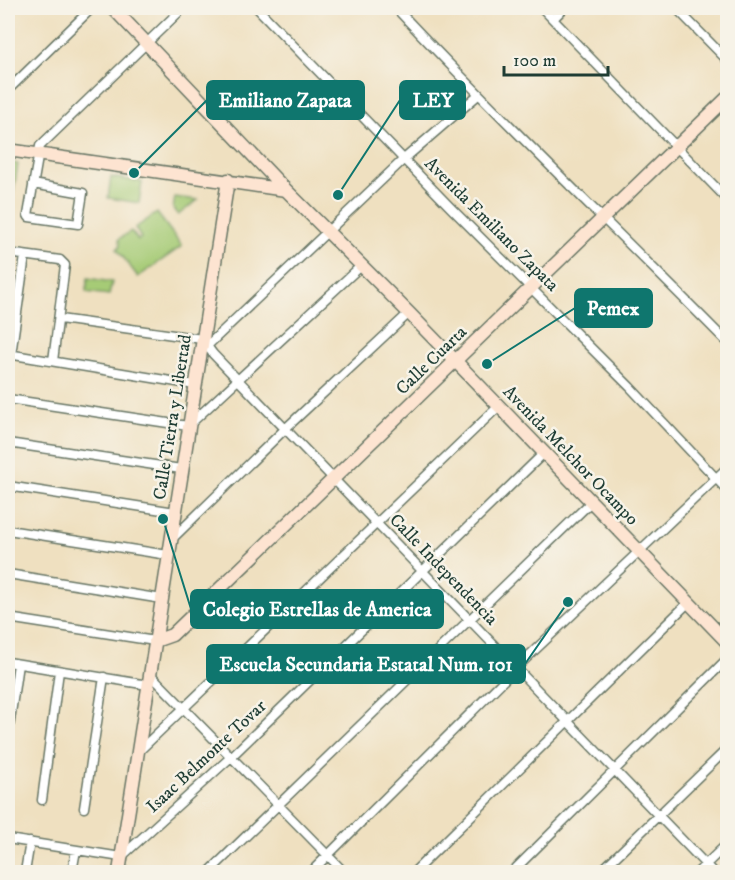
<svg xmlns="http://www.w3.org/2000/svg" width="735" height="880" viewBox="0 0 735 880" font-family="'IM FELL DW Pica',serif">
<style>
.green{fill:#a6cb76;stroke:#628455;stroke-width:1.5}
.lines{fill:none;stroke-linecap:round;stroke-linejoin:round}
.street-casing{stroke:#687665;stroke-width:11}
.secondary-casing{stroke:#687665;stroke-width:15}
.street{stroke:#fff;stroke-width:8}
.secondary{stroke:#fde4d1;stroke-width:12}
.labels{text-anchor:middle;stroke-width:5;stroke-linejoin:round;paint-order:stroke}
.street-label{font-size:18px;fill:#1f3d34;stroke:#f7f3e8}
.leader{fill:none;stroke:#0f766e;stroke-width:2}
.callout-dot{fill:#0f766e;stroke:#f7f3e8;stroke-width:2}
.callout{fill:#0f766e;stroke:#0f766e;stroke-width:2}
.callout-label{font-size:20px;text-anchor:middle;font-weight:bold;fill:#fff}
</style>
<rect width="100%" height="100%" fill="#f7f3e8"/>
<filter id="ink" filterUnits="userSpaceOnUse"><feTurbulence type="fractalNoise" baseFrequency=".0167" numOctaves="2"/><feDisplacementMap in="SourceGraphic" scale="12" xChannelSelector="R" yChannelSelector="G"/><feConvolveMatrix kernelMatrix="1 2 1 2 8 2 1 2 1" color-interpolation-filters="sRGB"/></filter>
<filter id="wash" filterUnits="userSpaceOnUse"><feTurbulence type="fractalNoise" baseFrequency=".008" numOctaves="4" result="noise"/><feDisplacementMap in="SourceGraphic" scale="24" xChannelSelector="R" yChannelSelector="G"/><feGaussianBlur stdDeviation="1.35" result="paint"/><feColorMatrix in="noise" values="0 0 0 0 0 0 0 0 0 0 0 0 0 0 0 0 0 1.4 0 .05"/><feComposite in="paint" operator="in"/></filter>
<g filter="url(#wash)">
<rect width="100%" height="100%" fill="#efe0c0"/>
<path class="green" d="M8,162L18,164L13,194L8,193Z
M111,177L142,182L139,203L108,198Z
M175,197L198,200L178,215L173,209Z
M157,213L182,246L138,277L117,249L120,246L119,239L131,231L138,240L141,238L135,228Z
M88,278L112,282L109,295L86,292Z"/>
</g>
<g filter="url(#ink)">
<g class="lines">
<defs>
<path id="street" d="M257,8L451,208L630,387L728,491
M396,8C503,123 618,231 728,343
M542,8L728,200
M676,8L728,61
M8,9L9,8
M553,19L564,8
M8,90L92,8
M33,184L83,193L78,224L29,217L28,215L40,146L183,8
M8,253L60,260L65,265L53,361
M60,319L202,339L213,354L713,872
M208,345L404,159L478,95
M8,354L195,385
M11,355L25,256
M8,399L188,426L362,265
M8,443L181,469
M8,486L175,512
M8,530L168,555
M171,540L285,429L409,313
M8,574L162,599
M8,618L155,641
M8,662L148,685
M150,674L344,872
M8,735L18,664
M138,752L499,406
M42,800L59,671
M84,808L104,677
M8,839L121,857L231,757L544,453
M25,872L30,842
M72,872L76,850
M209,872L591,502
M311,872L517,667L728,467
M414,872L688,603
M512,872L728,658
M600,872L728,748
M698,872L728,843"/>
<path id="secondary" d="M113,8L280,184L409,313L728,643
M8,150L286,190
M155,641L172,635L728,97
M119,872L228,180"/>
</defs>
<use href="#street" class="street-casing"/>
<use href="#secondary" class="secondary-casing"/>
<use href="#street" class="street"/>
<use href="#secondary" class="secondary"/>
</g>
</g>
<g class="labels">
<g class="street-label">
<text transform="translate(492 224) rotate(45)" y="6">Avenida Emiliano Zapata</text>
<text transform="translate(431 360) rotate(-44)" y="6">Calle Cuarta</text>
<text transform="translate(172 417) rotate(-81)" y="6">Calle Tierra y Libertad</text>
<text transform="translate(571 455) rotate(46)" y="6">Avenida Melchor Ocampo</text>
<text transform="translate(444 569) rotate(46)" y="6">Calle Independencia</text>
<text transform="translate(206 756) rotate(-43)" y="6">Isaac Belmonte Tovar</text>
</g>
</g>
<path class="leader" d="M134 173L207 100M338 195L400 100M487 364L575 308M163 519L191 609M568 602L525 664"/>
<g class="callout-dot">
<circle cx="134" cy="173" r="6"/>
<circle cx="338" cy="195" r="6"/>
<circle cx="487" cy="364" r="6"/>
<circle cx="163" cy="519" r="6"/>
<circle cx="568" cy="602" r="6"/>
</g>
<g class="callout">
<rect x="207" y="81" width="157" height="38" rx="6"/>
<rect x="400" y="81" width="65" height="38" rx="6"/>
<rect x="575" y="289" width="77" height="38" rx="6"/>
<rect x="191" y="590" width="252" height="38" rx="6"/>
<rect x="207" y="645" width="318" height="38" rx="6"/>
</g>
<g class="callout-label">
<text x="285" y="107">Emiliano Zapata</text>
<text x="433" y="107">LEY</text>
<text x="613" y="315">Pemex</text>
<text x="317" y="616">Colegio Estrellas de America</text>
<text x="366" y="671">Escuela Secundaria Estatal Num. 101</text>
</g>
<rect width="735" height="880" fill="none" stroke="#f7f3e8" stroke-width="30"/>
<path d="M504 66v9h104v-9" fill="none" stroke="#1f3d34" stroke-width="3"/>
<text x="513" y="66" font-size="18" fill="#1f3d34" stroke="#f7f3e8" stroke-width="4.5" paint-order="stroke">100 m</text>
</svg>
